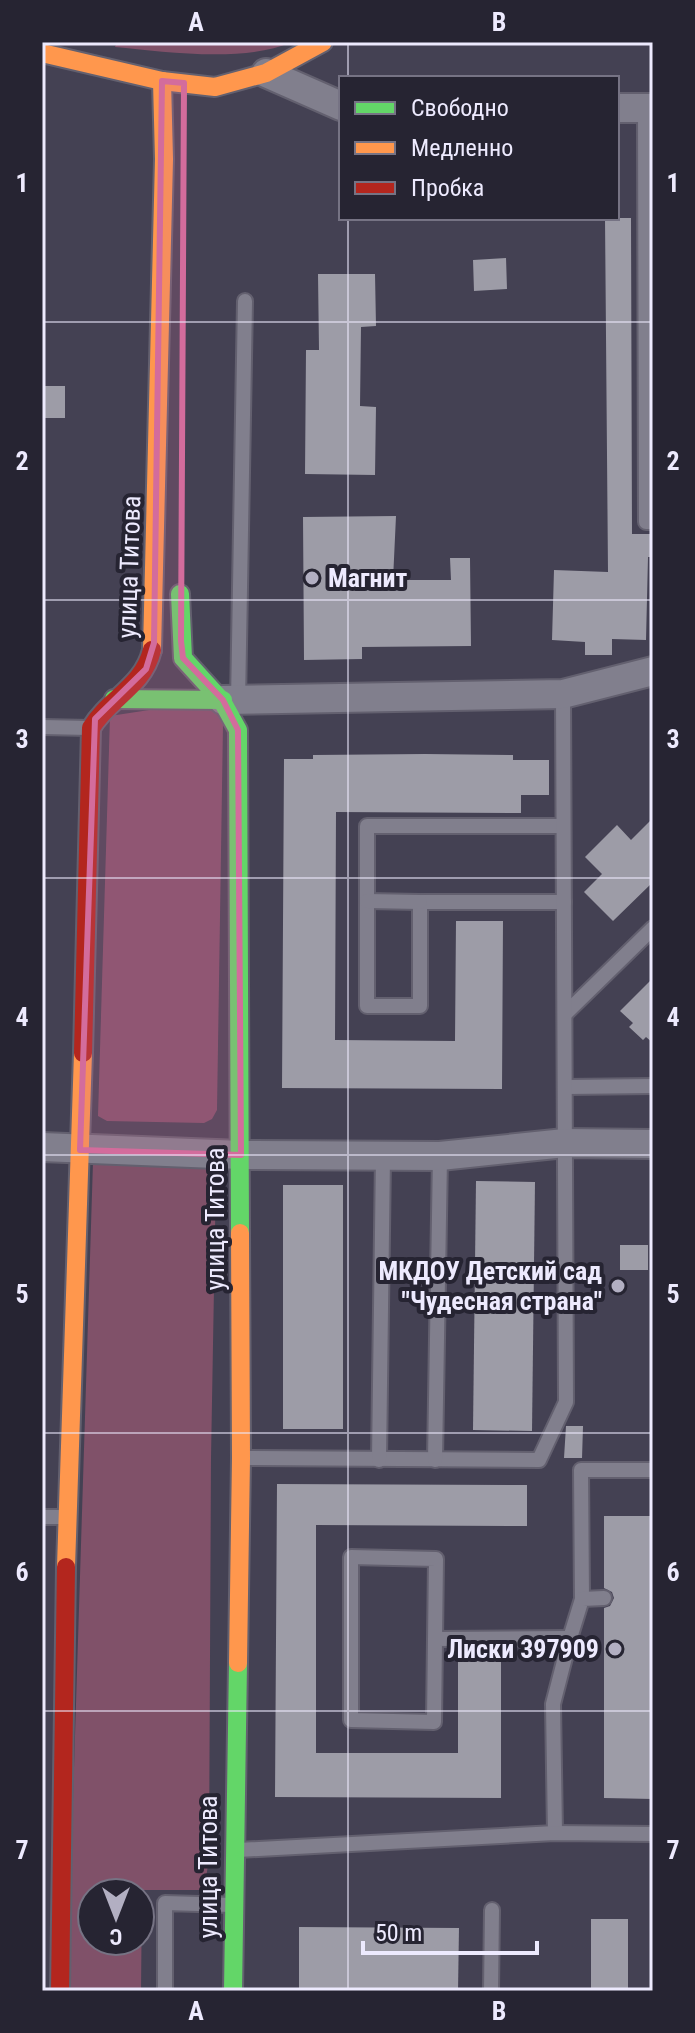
<svg xmlns="http://www.w3.org/2000/svg" width="695" height="2033" font-family="'Roboto Condensed',sans-serif">
  <rect width="100%" height="100%" fill="#444153"/>
  <!-- green -->
  <g fill="#805169" fill-rule="evenodd">
    <path d="M117,42H291C246,63 165,52 115,47Z"/>
    <path d="M208,701L223,723L217,1110L212,1119L204,1123L107,1121L98,1116L110,716Z"/>
    <path d="M93,1162L211,1165L216,1174L211,1458L209,1859L204,1890H142L141,1991H67ZM92,1893H140V1941H92Z"/>
  </g>
  <!-- building -->
  <g fill="#9d9ca7">
    <path d="M605,218H631L632,534H653V557H648L646,640L612,639V655H585V642L552,640L554,570L608,572Z"/>
    <path d="M506,258L507,289L474,291L473,260Z"/>
    <path d="M318,274H375L376,326L361,327L360,406L376,407L375,475L305,474L306,350H319Z"/>
    <rect x="42" y="386" width="23" height="32"/>
    <path d="M396,516L393,580H451L450,558H470L471,646L362,647V659L304,660L303,517Z"/>
    <path d="M425,754L513,755V760H549V795H521V813L336,812L335,1040L455,1041L456,921H503L502,1089L282,1088L284,759H313V755Z"/>
    <path d="M653,818V882L613,921L584,892L602,874L585,857L617,825L631,840Z"/>
    <path d="M653,978V1043L646,1037L643,1040L629,1027L633,1023L620,1011Z"/>
    <path d="M476,1181L535,1182L532,1431L473,1430Z"/>
    <rect x="283" y="1185" width="60" height="244"/>
    <rect x="620" y="1245" width="28" height="25"/>
    <path d="M566,1426H583L582,1458H564Z"/>
    <path d="M277,1484L527,1485V1526L316,1525V1753H458V1649H501V1798L275,1797Z"/>
    <path d="M604,1516H653V1799L604,1798V1608L610,1606L614,1598L612,1592L604,1588Z"/>
    <rect x="591" y="1919" width="37" height="72"/>
    <path d="M299,1927L459,1928L458,1991H299Z"/>
  </g>
  <g fill="none" stroke-linecap="round" stroke-linejoin="round">
    <defs>
      <g id="lane">
        <path d="M645,108L646,522H653"/>
        <path d="M238,702L245,301"/>
        <path d="M42,727L90,728"/>
        <path d="M563,826H367V1006H420V902H564"/>
        <path d="M367,901L420,902"/>
        <path d="M565,1014L653,928"/>
        <path d="M566,1087L653,1086"/>
        <path d="M241,1458L539,1460L566,1402L563,694"/>
        <path d="M379,1460L383,1156"/>
        <path d="M435,1460L440,1156"/>
        <path d="M42,1517H67"/>
        <path d="M582,1599L581,1470H653"/>
        <path d="M570,1638L582,1599L604,1598"/>
        <path d="M435,1639L436,1559L351,1557V1720L434,1722L435,1639L570,1638L553,1704L555,1833"/>
        <path d="M238,1850L555,1833L653,1834"/>
        <path d="M165,1991V1903L232,1905"/>
        <path d="M491,1991L492,1910"/>
      </g>
      <g id="street">
        <path d="M266,73L341,106"/>
        <path d="M617,108H653"/>
        <path d="M223,700L563,694L653,671"/>
        <path d="M42,1147L241,1155L440,1156L565,1143L653,1144"/>
      </g>
      <g id="fast">
        <path d="M180,594L183,658L222,701L238,730L240,1233"/>
        <path d="M114,699L223,700"/>
        <path d="M233,1991L238,1663"/>
      </g>
      <g id="slow">
        <path d="M42,53L162,81L215,87L266,73L323,42"/>
        <path d="M152,650L164,159L162,81"/>
        <path d="M66,1567L83,1053"/>
        <path d="M238,1663L241,1458L240,1233"/>
      </g>
      <g id="jam">
        <path d="M83,1053L91,728C109,698 143,687 152,650"/>
        <path d="M60,1991L66,1567"/>
      </g>
    </defs>
    <!-- lane casing -->
    <use href="#lane" stroke="#63606f" stroke-width="18"/>
    <!-- street casing -->
    <use href="#street" stroke="#63606f" stroke-width="32"/>
    <!-- fast casing -->
    <use href="#fast" stroke="#63606f" stroke-width="22"/>
    <!-- slow casing -->
    <use href="#slow" stroke="#63606f" stroke-width="22"/>
    <!-- jam casing -->
    <use href="#jam" stroke="#63606f" stroke-width="22"/>
    <!-- lane -->
    <use href="#lane" stroke="#817f8d" stroke-width="14"/>
    <!-- street -->
    <use href="#street" stroke="#817f8d" stroke-width="28"/>
    <!-- fast -->
    <use href="#fast" stroke="#63d668" stroke-width="18"/>
    <!-- slow -->
    <use href="#slow" stroke="#ff974d" stroke-width="18"/>
    <!-- jam -->
    <use href="#jam" stroke="#b3261e" stroke-width="18"/>
  </g>
  <!-- marked area -->
  <path fill="#d36c9c" fill-opacity="0.2" stroke="#d36c9c" stroke-width="6" stroke-linejoin="round" d="M162,81L184,83L181,641L183,658L223,700L238,730L241,1155L80,1150L95,719L146,669L154,643Z"/>
  <!-- grid -->
  <path fill="none" stroke="#edeafe" stroke-width="2" stroke-opacity="0.55" d="M348,42V78M348,218V1991M42,322H653M42,600H653M42,878H653M42,1155H653M42,1433H653M42,1711H653"/>
  <!-- markers -->
  <g fill="#b2afc2" stroke="#262432" stroke-width="3">
    <circle cx="312" cy="578" r="8"/>
    <circle cx="618" cy="1286" r="8"/>
    <circle cx="615" cy="1649" r="8"/>
  </g>
  <g text-anchor="middle" dominant-baseline="central" stroke-width="8" stroke-linejoin="round" paint-order="stroke">
    <!-- street labels -->
    <g font-size="26" fill="#edeafe" stroke="#262432">
      <text transform="translate(129 567) rotate(-88)">улица Титова</text>
      <text transform="translate(215 1219) rotate(-90)">улица Титова</text>
      <text transform="translate(208 1867) rotate(-90)">улица Титова</text>
    </g>
    <!-- poi labels -->
    <g font-size="26" font-weight="bold" fill="#edeafe" stroke="#262432" text-anchor="end">
      <text x="328" y="578" text-anchor="start">Магнит</text>
      <text x="602" y="1271">МКДОУ Детский сад<tspan x="602" dy="30">"Чудесная страна"</tspan></text>
      <text x="599" y="1649">Лиски 397909</text>
    </g>
  </g>
  <!-- border -->
  <rect width="695" height="2033" fill="none" stroke="#262432" stroke-width="88"/>
  <!-- legend -->
  <rect x="339" y="76" width="280" height="144" fill="#262432" stroke="#767384" stroke-width="2"/>
  <rect x="355" y="102" width="40" height="12" fill="#63d668" stroke="#767384" stroke-width="2"/>
  <text x="411" y="116" font-size="24" fill="#edeafe">Свободно</text>
  <rect x="355" y="142" width="40" height="12" fill="#ff974d" stroke="#767384" stroke-width="2"/>
  <text x="411" y="156" font-size="24" fill="#edeafe">Медленно</text>
  <rect x="355" y="182" width="40" height="12" fill="#b3261e" stroke="#767384" stroke-width="2"/>
  <text x="411" y="196" font-size="24" fill="#edeafe">Пробка</text>
  <!-- north arrow -->
  <g transform="translate(116 1917) rotate(180)"><circle r="38" fill="#262432" stroke="#767384" stroke-width="2"/>
  <path d="M0-6L14 30L0 20L-14 30Z" fill="#b2afc2"/>
  <text y="-12" font-size="22" font-weight="bold" text-anchor="middle" fill="#edeafe">С</text>
  </g>
  <!-- scale -->
  <path d="M363 1941v12h174v-12" fill="none" stroke="#edeafe" stroke-width="4"/>
  <text x="375" y="1941" font-size="24" fill="#edeafe" stroke="#262432" stroke-width="6" paint-order="stroke">50 m</text>
  <rect x="44" y="44" width="607" height="1945" fill="none" stroke="#edeafe" stroke-width="3"/>
  <g font-size="26" text-anchor="middle" font-weight="bold" fill="#edeafe">
    <text x="196" y="31">A</text>
    <text x="499" y="31">B</text>
    <text x="22" y="192">1</text>
    <text x="673" y="192">1</text>
    <text x="22" y="470">2</text>
    <text x="673" y="470">2</text>
    <text x="22" y="748">3</text>
    <text x="673" y="748">3</text>
    <text x="22" y="1026">4</text>
    <text x="673" y="1026">4</text>
    <text x="22" y="1303">5</text>
    <text x="673" y="1303">5</text>
    <text x="22" y="1581">6</text>
    <text x="673" y="1581">6</text>
    <text x="22" y="1859">7</text>
    <text x="673" y="1859">7</text>
    <text x="196" y="2020">A</text>
    <text x="499" y="2020">B</text>
  </g>
</svg>
